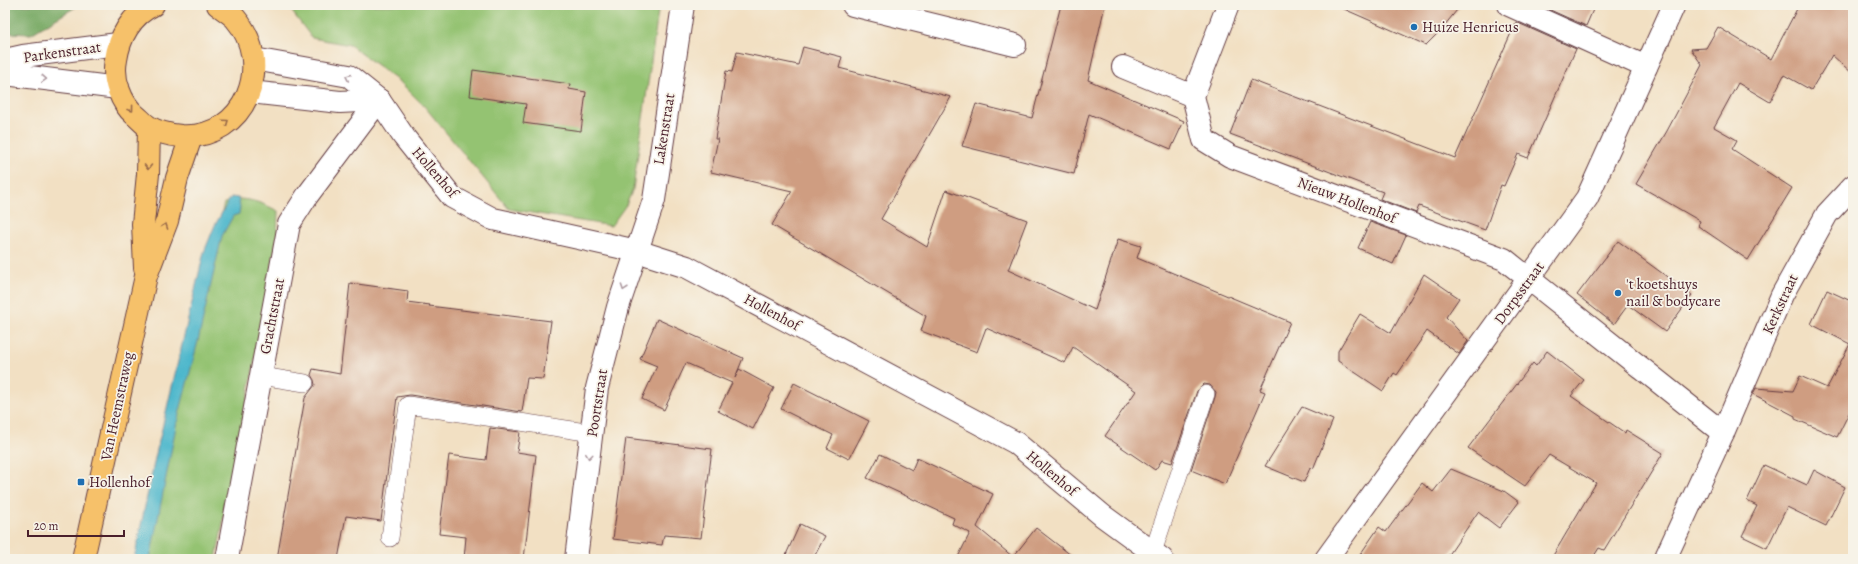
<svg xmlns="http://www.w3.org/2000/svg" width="1858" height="564" font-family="Alegreya,serif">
  <rect width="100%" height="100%" fill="#f7f3e8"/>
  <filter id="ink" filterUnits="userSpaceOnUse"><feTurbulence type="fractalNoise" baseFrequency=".025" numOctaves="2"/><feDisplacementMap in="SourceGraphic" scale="8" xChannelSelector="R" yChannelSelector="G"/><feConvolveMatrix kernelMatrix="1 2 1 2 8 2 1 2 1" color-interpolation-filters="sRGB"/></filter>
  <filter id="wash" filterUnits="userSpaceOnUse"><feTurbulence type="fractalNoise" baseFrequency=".012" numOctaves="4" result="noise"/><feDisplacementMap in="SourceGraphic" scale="16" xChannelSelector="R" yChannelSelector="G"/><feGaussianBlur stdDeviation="0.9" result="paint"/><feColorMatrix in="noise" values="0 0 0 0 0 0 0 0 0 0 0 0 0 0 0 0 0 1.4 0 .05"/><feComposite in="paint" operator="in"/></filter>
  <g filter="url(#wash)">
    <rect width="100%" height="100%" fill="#f2e0c3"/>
    <!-- green -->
    <g fill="#94c372" stroke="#6f714e">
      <path d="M287,5H659L633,189L626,205L611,226L509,209L425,107L401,83L350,45L312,38Z"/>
      <path d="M237,199C253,199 264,204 278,211L277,238L252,375L216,559H141L165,450L224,203Z"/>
    </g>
    <!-- forest -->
    <path fill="#77a964" stroke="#606448" d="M5,5H79L31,34L5,33Z"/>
    <!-- water -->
    <path fill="#4eb7cc" stroke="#4c6b7c" d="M231,197L238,198L240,207L239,214L233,216L222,236L198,341L176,426L150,559H134L155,458L204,252L215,225Z"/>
    <g id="blocks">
      <!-- building -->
      <g fill="#cf9d81">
        <path d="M1061,5H1105L1088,80L1184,121L1171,149L1089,114L1074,174L962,146L976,104L1032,118Z"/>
        <path d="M1335,5H1461L1440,31L1426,45Z"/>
        <path d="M1539,5H1595L1586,26Z"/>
        <path d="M1799,5H1853V74L1832,55L1811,90L1784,75L1770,102L1738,83L1714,127L1737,140L1732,149L1792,188L1748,260L1698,226L1700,221L1636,184L1667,131L1702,65L1691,49L1706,48L1718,27L1771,59Z"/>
        <path d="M1516,22L1576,49L1528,158L1518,154L1504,186L1501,185L1485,230L1419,206L1416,213L1380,199L1383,192L1230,134L1251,80L1455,158Z"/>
        <path d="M803,47L842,57L839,68L951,97L881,219L927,247L946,190L1027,220L1008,270L1095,310L1118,239L1141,246L1137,258L1290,322L1260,390L1265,392L1225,484L1191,470L1215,397L1216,392L1210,385L1204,384L1197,391L1172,463L1162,460L1155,470L1105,436L1136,391L1073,347L1065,363L986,328L977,352L921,331L926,316L772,225L792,191L711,172L718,139H715L726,71L732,72L737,52L798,65Z"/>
        <path d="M473,70L570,84L569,89L586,92L581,131L523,123L526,104L470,96Z"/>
        <path d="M1370,222L1406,235L1393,264L1358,248Z"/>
        <path d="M1618,241L1692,295L1665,332L1628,305L1614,324L1577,295Z"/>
        <path d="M1424,274L1459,298L1446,317L1468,341L1459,354L1427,331L1397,375L1394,373L1383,391L1338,361V351L1360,314L1391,333Z"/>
        <path d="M350,283L408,291L407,302L430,305L429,306L551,321L543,379L527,378L522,412L410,395L397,397L381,521L346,516L338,559H277L305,398L315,385L314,380L311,375L313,369L340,374Z"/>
        <path d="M1827,290L1853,302V405L1837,437L1795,419V416L1753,394L1756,388L1793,391L1800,376L1827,388L1850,344L1811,324Z"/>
        <path d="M657,319L743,358L735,378L739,369L774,388L753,429L718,411L732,383L686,363L664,410L642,399L657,366L640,359Z"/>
        <path d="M1547,351L1584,380L1571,396L1625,433L1626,430L1663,453L1604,550L1599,548L1592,559H1551L1596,483L1549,455L1525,486L1468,448L1533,363L1536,366Z"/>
        <path d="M794,383L869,421L849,459L827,448L833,435L781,409Z"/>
        <path d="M1302,407L1333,420L1313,469L1310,468L1304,482L1265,466Z"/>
        <path d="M490,428L520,432L517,452L536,455L524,559H464L466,537L439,534L449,455L486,460Z"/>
        <path d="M626,438L712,449L701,538L664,535L662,545L613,539Z"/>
        <path d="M880,454L912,470L917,458L993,494L977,527L1013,557L1036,528L1076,559H957L970,533L952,524L954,518L867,478Z"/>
        <path d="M1764,465L1807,485L1814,470L1845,487L1826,526L1787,507L1767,548L1742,536L1757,506L1747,501Z"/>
        <path d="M1451,469L1504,491L1519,502L1499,528L1478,512L1446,559H1357L1379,527L1386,532L1422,483L1433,492Z"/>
        <path d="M800,524L825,536L813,559H784Z"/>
      </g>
    </g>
  </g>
  <g filter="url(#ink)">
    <use href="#blocks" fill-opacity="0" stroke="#633c42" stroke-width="1"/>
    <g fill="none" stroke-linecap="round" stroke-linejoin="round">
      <defs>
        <g id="service">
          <path d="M261,376L305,383"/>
          <path d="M390,538L408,405L592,433"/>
          <path d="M1153,552L1206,394"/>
        </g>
        <path id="pedestrian" d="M1509,5L1646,67"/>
        <g id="minor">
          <path d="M853,5L1015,45"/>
          <path d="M1228,5L1193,96L1204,140L1230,156L1504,259L1723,433"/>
          <path d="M5,60L23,56L118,44"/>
          <path d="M1123,67L1193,96"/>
          <path d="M5,74L118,88"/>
          <path d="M227,559L289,224L307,196L379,100"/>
          <path d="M576,559L597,388L618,307L654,200L683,5"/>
          <path d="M1665,559L1723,433L1782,295L1827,214L1853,186"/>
        </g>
        <g id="tertiary">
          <path d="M254,59L349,76L379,100L404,137L452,197L493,219L637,251L687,267L1016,443L1103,516L1162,559"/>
          <path d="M250,92L340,102L379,100"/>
          <path d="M1326,559L1587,198L1674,5"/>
        </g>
        <g id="primary">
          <path d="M153,5C131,15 119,38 116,60C112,79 121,103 135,115C140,119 144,124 149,127C159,133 170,135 181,136C246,140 275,64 235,18C230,13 223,9 218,5"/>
          <path d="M145,268L143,224L148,174L149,128"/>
          <path d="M83,559L146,276L167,221L177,178L191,137"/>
        </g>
      </defs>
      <!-- service casing -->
      <use href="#service" stroke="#633c42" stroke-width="18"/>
      <!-- pedestrian casing -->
      <use href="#pedestrian" stroke="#633c42" stroke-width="24"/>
      <!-- minor casing -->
      <use href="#minor" stroke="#633c42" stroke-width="24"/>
      <!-- tertiary casing -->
      <use href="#tertiary" stroke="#633c42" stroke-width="24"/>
      <!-- primary casing -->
      <use href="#primary" stroke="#633c42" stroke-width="24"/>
      <!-- service -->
      <use href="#service" stroke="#fff" stroke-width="17"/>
      <!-- pedestrian -->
      <use href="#pedestrian" stroke="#fff" stroke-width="22"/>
      <!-- minor -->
      <use href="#minor" stroke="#fff" stroke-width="22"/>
      <!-- tertiary -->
      <use href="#tertiary" stroke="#fff" stroke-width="22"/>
      <!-- primary -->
      <use href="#primary" stroke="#f6c16b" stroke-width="22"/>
    </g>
    <!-- one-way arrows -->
    <defs><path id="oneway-chevron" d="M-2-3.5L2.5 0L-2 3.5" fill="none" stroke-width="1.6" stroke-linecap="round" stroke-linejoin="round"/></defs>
    <g stroke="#ae9aa0">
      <use href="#oneway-chevron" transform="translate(348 77) rotate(-156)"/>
      <use href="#oneway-chevron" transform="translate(44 79) rotate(4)"/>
      <use href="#oneway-chevron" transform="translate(624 288) rotate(109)"/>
      <use href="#oneway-chevron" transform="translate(589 456) rotate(97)"/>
    </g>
    <g stroke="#976848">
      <use href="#oneway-chevron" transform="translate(131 109) rotate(53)"/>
      <use href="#oneway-chevron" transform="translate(226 122) rotate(-35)"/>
      <use href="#oneway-chevron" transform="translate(148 167) rotate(91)"/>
      <use href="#oneway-chevron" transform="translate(165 226) rotate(-70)"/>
    </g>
  </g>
  <!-- markers -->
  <g fill="#1f6fb2" stroke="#f7f3e8" stroke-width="1.5">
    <circle cx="1414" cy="27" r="4"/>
    <circle cx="1618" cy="293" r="4"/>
    <rect x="77" y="478" width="8" height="8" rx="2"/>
  </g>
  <g text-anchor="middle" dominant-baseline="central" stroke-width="3.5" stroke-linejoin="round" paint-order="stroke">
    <!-- poi labels -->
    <g font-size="15" fill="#4a1f2b" stroke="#f7f3e8" text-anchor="start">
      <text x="1422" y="27">Huize Henricus</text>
      <text x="1626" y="284">'t koetshuys<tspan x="1626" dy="17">nail &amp; bodycare</tspan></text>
      <text x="89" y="482">Hollenhof</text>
    </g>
    <!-- street labels -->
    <g font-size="15" fill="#4a1f2b" stroke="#f7f3e8">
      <text transform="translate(62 52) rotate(-8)">Parkenstraat</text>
      <text transform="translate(664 129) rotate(-81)">Lakenstraat</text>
      <text transform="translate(435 172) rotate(49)">Hollenhof</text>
      <text transform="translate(1347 200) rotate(21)">Nieuw Hollenhof</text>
      <text transform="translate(1519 293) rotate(-54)">Dorpsstraat</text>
      <text transform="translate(1780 304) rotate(-65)">Kerkstraat</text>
      <text transform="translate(772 312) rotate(28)">Hollenhof</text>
      <text transform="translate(272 316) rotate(-79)">Grachtstraat</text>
      <text transform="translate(597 403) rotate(-81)">Poortstraat</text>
      <text transform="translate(117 406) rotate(-78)">Van Heemstraweg</text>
      <text transform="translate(1052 473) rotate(40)">Hollenhof</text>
    </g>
  </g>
  <!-- margin -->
  <rect width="1858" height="564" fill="none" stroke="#f7f3e8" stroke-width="20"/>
  <!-- scale -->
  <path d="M28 530v6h96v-6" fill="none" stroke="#4a1f2b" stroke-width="2"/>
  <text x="34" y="530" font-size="12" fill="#4a1f2b" stroke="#f7f3e8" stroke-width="3" paint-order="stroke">20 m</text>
</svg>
